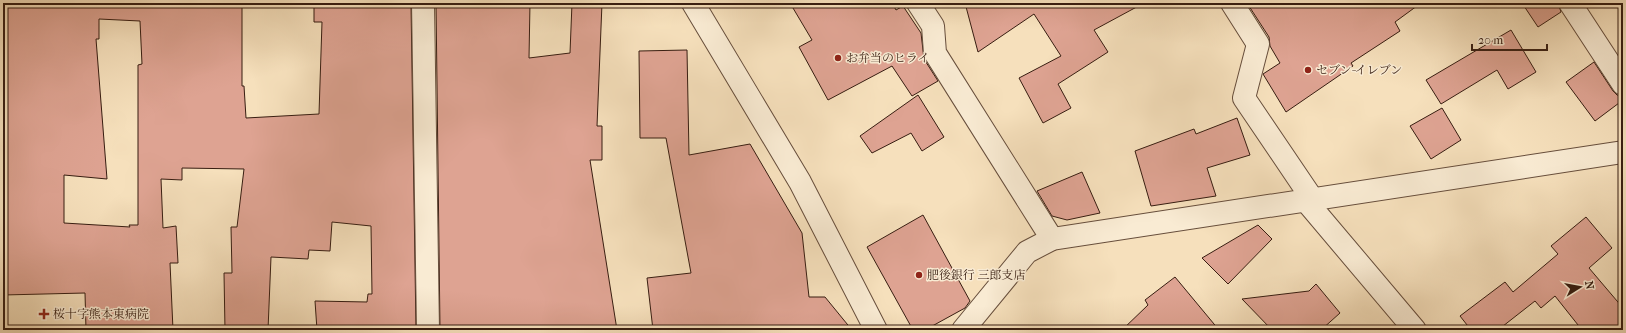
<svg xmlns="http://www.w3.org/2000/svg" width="1626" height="333" font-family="'IM FELL French Canon','Noto Serif JP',serif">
  <rect width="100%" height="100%" fill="#f6e0bc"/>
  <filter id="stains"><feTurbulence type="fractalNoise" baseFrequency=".005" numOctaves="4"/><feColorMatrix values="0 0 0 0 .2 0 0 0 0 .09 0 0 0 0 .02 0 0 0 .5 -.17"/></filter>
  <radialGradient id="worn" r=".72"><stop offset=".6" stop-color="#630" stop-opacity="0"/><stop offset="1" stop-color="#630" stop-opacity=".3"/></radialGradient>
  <!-- building -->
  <g fill="#dea392" stroke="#371d11" fill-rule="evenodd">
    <path d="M3,3H242V86H244L246,118L319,114L322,22H314V3H411L416,330H317L315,301L367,302L368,294H372L371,226L332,222L330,251L309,250L308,259L271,257L268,330H225L224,273H232L231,227H237L244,169L182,168V180L161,179L163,228L176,226L178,263H170L173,330H86L85,293L3,295ZM99,19L140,21L142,64L138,65V225H129L130,227L64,223V175L107,179L96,39H99Z"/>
    <path d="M436,3H530L529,58L570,53L572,3H602L597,126H602V160H590L617,330H440Z"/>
    <path d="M790,3H892L896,10L903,6L921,33L924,59L938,81L912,96L892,66L828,100L799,47L812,40Z"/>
    <path d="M965,3H1144L1094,30L1108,52L1058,84L1071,108L1043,123L1019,78L1061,56L1034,14L978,52Z"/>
    <path d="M1247,3H1421L1395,22L1400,31L1351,63L1353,66L1286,112L1263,74L1280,63L1270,46L1269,37Z"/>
    <path d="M1522,3H1558L1561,12L1538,27Z"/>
    <path d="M1511,30L1536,72L1508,89L1497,70L1441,104L1426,80Z"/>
    <path d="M687,50L689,155L750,144L802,233L809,297H825L852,330H653L647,278L691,273L666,138H640L639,51Z"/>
    <path d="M1594,62L1613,91L1617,95L1623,97V100L1595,121L1566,82Z"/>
    <path d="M918,95L944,137L922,151L911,133L872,153L860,136Z"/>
    <path d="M1442,108L1461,140L1431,159L1410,126Z"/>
    <path d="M1237,118L1250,155L1207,168L1216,196L1151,206L1135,151L1194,129L1196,134Z"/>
    <path d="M1082,172L1100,213L1067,220L1052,216L1037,191Z"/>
    <path d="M923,215L970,301L965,308L925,330H913L867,247Z"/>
    <path d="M1586,217L1612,248L1589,268L1623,308V330H1582L1555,296L1541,308L1535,301L1498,330H1471L1460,316L1505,282L1513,292L1558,254L1551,246Z"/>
    <path d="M1258,225L1272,239L1228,284L1202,258Z"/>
    <path d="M1175,277L1219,330H1122L1148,305L1145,300Z"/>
    <path d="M1316,284L1340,313L1321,330H1272L1242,299L1309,291Z"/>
  </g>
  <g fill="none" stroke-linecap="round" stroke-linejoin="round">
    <defs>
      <g id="minor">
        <path d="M423,3L428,330"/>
        <path d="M918,3L933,26L935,53L1052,239"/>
        <path d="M1232,3L1258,44L1244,98L1313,200"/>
        <path d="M1570,3L1623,84"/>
        <path d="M1306,201L1415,330"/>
      </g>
      <g id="tertiary">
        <path d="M693,3L800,182L876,330"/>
        <path d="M963,330L1027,252L1052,239L1623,152"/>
      </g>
    </defs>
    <!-- minor casing -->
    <use href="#minor" stroke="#674e3c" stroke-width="24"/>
    <!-- tertiary casing -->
    <use href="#tertiary" stroke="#674e3c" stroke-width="24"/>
    <!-- minor -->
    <use href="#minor" stroke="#f9ebd3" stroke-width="22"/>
    <!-- tertiary -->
    <use href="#tertiary" stroke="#f9ebd3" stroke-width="22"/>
  </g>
  <!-- markers -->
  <g fill="#8f2418" stroke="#f9ebd3" stroke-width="1.5">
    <circle cx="838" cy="58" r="4"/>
    <circle cx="1308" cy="70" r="4"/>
    <circle cx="919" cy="275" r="4"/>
    <path d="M42 308h4v4h4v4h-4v4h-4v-4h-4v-4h4z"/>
  </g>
  <g text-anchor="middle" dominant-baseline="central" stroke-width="3" stroke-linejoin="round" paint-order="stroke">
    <!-- poi labels -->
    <g font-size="12" fill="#371d11" stroke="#f9ebd3" text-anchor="start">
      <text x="846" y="58">お弁当のヒライ</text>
      <text x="1316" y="70">セブン-イレブン</text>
      <text x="927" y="275">肥後銀行 三郎支店</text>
      <text x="53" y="314">桜十字熊本東病院</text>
    </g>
  </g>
  <!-- margin -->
  <rect width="1626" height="333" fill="none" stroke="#f6e0bc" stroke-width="16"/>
  <rect x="4" y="4" width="1618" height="325" fill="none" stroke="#371d11" stroke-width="2"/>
  <rect x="8" y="8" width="1610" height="317" fill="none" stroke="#371d11"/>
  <!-- north arrow -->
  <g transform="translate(1580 287) rotate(79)" stroke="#f9ebd3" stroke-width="3" paint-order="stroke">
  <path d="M0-3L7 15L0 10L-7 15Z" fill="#371d11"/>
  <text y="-6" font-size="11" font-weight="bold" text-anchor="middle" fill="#371d11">N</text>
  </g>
  <!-- scale -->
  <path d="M1472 44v6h75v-6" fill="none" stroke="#371d11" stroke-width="2"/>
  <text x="1478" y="44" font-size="12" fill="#371d11" stroke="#f9ebd3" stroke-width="3" paint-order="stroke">20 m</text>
  <rect width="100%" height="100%" filter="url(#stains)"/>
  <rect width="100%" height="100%" fill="url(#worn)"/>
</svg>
